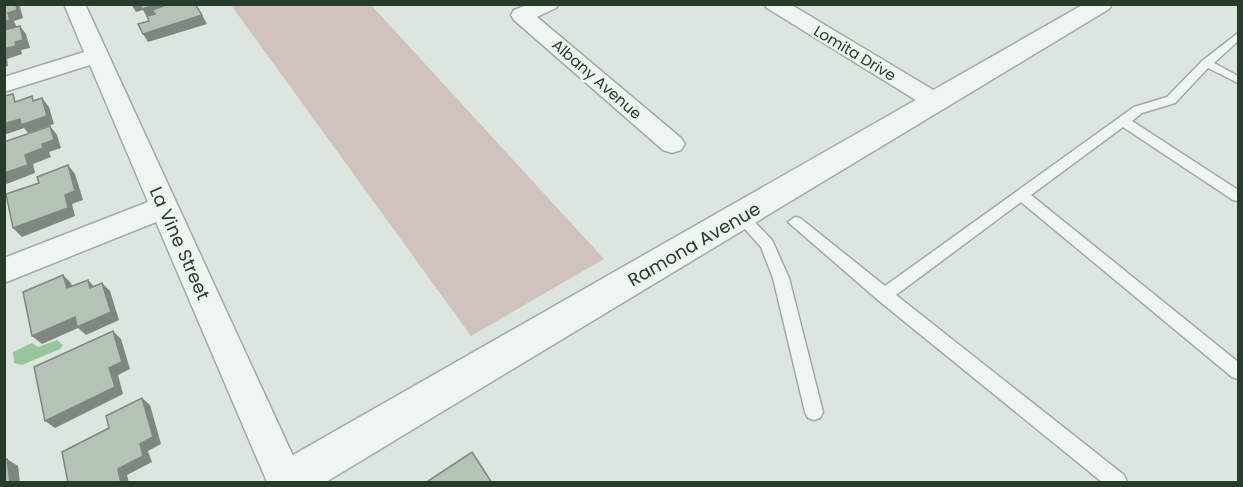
<svg xmlns="http://www.w3.org/2000/svg" width="1243" height="487" font-family="Poppins,sans-serif">
  <rect width="100%" height="100%" fill="#dde6de"/>
  <!-- green -->
  <path fill="#d0c3be" d="M231,5H376L372,6L604,259L471,336Z"/>
  <!-- water -->
  <path fill="#98c59a" d="M57,340L63,345L60,349L22,365L14,363L13,352L32,343L38,347Z"/>
  <g fill="none" stroke-linecap="round" stroke-linejoin="round">
    <defs>
      <g id="service">
        <path d="M1238,33V41L1214,63L1238,76V83L1208,68L1175,103L1142,113L1132,121L1238,190V201L1233,200L1123,127L1031,195L1238,362V379L1232,377L1021,202L896,295L1124,475L1127,482H1102L878,300L788,222L795,217L800,218L885,286L1134,107L1167,97L1202,61Z"/>
        <path d="M741,212L746,213L772,240L789,278L823,412L820,418L814,420L808,418L805,412L773,278L761,247L734,217Z"/>
      </g>
      <g id="minor">
        <path d="M64,4H85L305,482H267L156,222L4,283V258L148,202L90,65L4,92V77L84,52Z"/>
        <path d="M529,4H559L556,8L537,17L681,138L685,144L681,150L672,153L663,150L514,20L511,15L514,10Z"/>
        <path d="M764,4H790L945,97L948,102L945,107L936,110L927,107L767,8Z"/>
      </g>
      <path id="tertiary" d="M1084,4H1112L1109,9L326,482H266L272,467Z"/>
    </defs>
    <!-- service casing -->
    <use href="#service" stroke="#9faca1" stroke-width="3"/>
    <!-- minor casing -->
    <use href="#minor" stroke="#9faca1" stroke-width="3"/>
    <!-- tertiary casing -->
    <use href="#tertiary" stroke="#9faca1" stroke-width="3"/>
    <!-- service -->
    <use href="#service" fill="#eff5f0" fill-rule="evenodd"/>
    <!-- minor -->
    <use href="#minor" fill="#eff5f0" fill-rule="evenodd"/>
    <!-- tertiary -->
    <use href="#tertiary" fill="#eff5f0" fill-rule="evenodd"/>
  </g>
  <!-- shaded-wall -->
  <g fill="#7e887f">
    <path d="M16,4H18L20,7L23,18L14,21L17,28L4,32V22L8,13Z"/>
    <path d="M131,4H184L147,17L143,10L136,12Z"/>
    <path d="M202,15L207,24L148,42L143,34Z"/>
    <path d="M20,26L26,34L30,48L21,50L22,54L7,59L8,66L4,67V49L15,42Z"/>
    <path d="M42,98L49,107L54,124L28,133L24,128L4,135V124Z"/>
    <path d="M50,126L57,135L61,148L49,152L51,157L33,164L35,173L4,185V173L25,155L42,144Z"/>
    <path d="M68,165L75,174L83,200L72,204L75,216L22,237L13,228L65,195Z"/>
    <path d="M63,275L71,283L75,297L67,288Z"/>
    <path d="M88,280L95,288H90Z"/>
    <path d="M102,283L110,291L119,320L86,335L78,328L42,344L32,336Z"/>
    <path d="M113,331L121,339L130,369L118,375L123,394L55,428L45,421L109,368Z"/>
    <path d="M142,398L150,405L161,444L148,451L152,462L127,475L129,483H121L118,469L140,444Z"/>
    <path d="M7,459L18,466L20,483H10Z"/>
  </g>
  <!-- building -->
  <g fill="#b4c3b6" stroke="#7e887f" stroke-width="1.5">
    <path d="M4,4H16L17,10L8,13L10,20L4,22Z"/>
    <path d="M140,4H157L142,9Z"/>
    <path d="M169,4H195L202,15L143,34L138,24L149,21L147,16L155,14L152,10Z"/>
    <path d="M20,26L23,40L15,42L16,46L4,49V30Z"/>
    <path d="M13,94L15,102L32,96L33,101L42,98L47,116L21,125L20,119L4,124V96Z"/>
    <path d="M50,126L54,140L42,144L43,148L25,155L28,165L4,173V142Z"/>
    <path d="M68,165L75,191L65,195L68,208L13,228L6,194L39,183L37,177Z"/>
    <path d="M63,275L67,288L88,280L90,288L102,283L111,312L77,327L75,317L32,336L23,292Z"/>
    <path d="M113,331L122,362L109,368L115,387L45,421L34,367Z"/>
    <path d="M142,398L153,437L140,444L143,456L118,469L121,483H68L62,452L109,428L106,416Z"/>
    <path d="M472,452L492,483H425Z"/>
    <path d="M7,459L10,483H4V460Z"/>
  </g>
  <g text-anchor="middle" dominant-baseline="central" stroke-width="5" stroke-linejoin="round" paint-order="stroke">
    <!-- far-street labels -->
    <g font-size="15" fill="#273c2a" stroke="#ecf4ed">
      <text transform="translate(855 53) rotate(31)">Lomita Drive</text>
      <text transform="translate(597 79) rotate(41)">Albany Avenue</text>
    </g>
    <!-- street labels -->
    <g font-size="18" fill="#273c2a" stroke="#ecf4ed">
      <text transform="translate(180 243) rotate(66)">La Vine Street</text>
      <text transform="translate(694 244) rotate(-30)">Ramona Avenue</text>
    </g>
  </g>
  <!-- border -->
  <rect width="1243" height="487" fill="none" stroke="#273c2a" stroke-width="12"/>
</svg>
